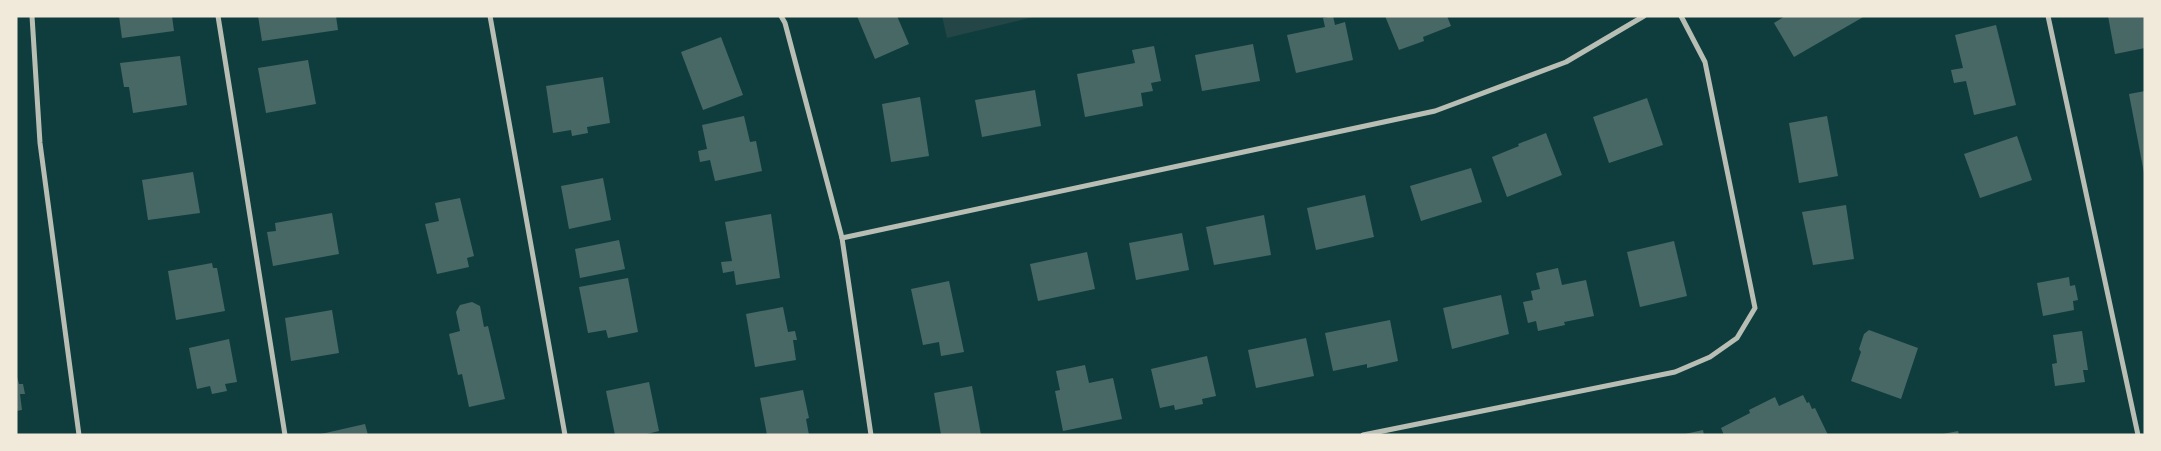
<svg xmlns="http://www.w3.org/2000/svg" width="2161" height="451" font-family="Raleway,sans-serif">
  <rect width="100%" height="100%" fill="#0f3d3e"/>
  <!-- green -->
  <path fill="#244646" d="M942,16H1037L947,38Z"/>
  <!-- building -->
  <g fill="#486865">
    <path d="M119,16H172L174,31L122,38Z"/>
    <path d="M258,16H336L338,30L262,41Z"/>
    <path d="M857,16H897L909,44L875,59Z"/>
    <path d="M1333,16L1335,25L1345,22L1353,60L1296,73L1287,35L1325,27L1323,18Z"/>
    <path d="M1385,16H1447L1451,26L1423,37L1424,41L1399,50Z"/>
    <path d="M1785,16H1865L1794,57L1774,23Z"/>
    <path d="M2108,16H2145V48L2115,54Z"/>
    <path d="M1996,25L2016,105L1974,115L1966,81L1954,83L1951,70L1963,68L1955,35Z"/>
    <path d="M721,37L743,95L703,110L681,52Z"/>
    <path d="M1253,44L1260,81L1202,91L1195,55Z"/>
    <path d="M1154,46L1161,81L1151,83L1153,91L1141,93L1143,106L1085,117L1077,74L1135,63L1132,50Z"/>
    <path d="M180,56L187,105L133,113L129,87H124L120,63Z"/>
    <path d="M308,60L316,104L266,113L258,68Z"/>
    <path d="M603,77L610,123L587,127L588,133L572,136L571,130L553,133L546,86Z"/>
    <path d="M1035,90L1041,126L982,137L975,100Z"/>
    <path d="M2145,91V173H2144L2129,94Z"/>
    <path d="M920,97L929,156L891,162L882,104Z"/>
    <path d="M1647,98L1663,145L1609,163L1593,117Z"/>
    <path d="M744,116L750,142L756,141L762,171L715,181L710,160L700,162L698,151L707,149L702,125Z"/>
    <path d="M1827,116L1838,176L1799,183L1789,123Z"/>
    <path d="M1546,133L1562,175L1507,197L1492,157L1519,146L1518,144Z"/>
    <path d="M2017,136L2032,180L1980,198L1964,154Z"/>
    <path d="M1471,168L1482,202L1421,221L1410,186Z"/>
    <path d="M193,172L200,213L148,220L142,180Z"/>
    <path d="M603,178L611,220L569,229L561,186Z"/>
    <path d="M1365,195L1374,237L1316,250L1307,208Z"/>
    <path d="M460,198L474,256L467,258L469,267L437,274L425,224L439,221L435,203Z"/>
    <path d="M1846,205L1854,259L1813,265L1802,212Z"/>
    <path d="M332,213L339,254L273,266L267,232L276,231L275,223Z"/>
    <path d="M771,214L780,278L736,285L734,271L723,273L721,262L732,261L725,222Z"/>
    <path d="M1264,215L1271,255L1214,265L1206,227Z"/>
    <path d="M1182,233L1189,270L1136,280L1129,243Z"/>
    <path d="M619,240L625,269L580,278L575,249Z"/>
    <path d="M1674,241L1687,296L1640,307L1627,252Z"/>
    <path d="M1087,252L1095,289L1038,301L1030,264Z"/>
    <path d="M212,263L213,268H217L225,311L176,320L168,271Z"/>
    <path d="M1558,268L1562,285L1586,280L1594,316L1564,322L1565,325L1538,331L1536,321L1528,323L1523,302L1533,300L1531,291L1540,289L1536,273Z"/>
    <path d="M2069,277L2070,286L2075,285L2078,300L2073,301L2074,310L2043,316L2037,283Z"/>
    <path d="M628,278L638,332L608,338L606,330L588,333L579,287Z"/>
    <path d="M949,281L964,352L941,356L939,342L923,345L911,289Z"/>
    <path d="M1501,295L1509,334L1452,349L1443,308Z"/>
    <path d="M472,302L480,306L484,327L488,326L505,399L469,407L462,374L458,375L449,334L460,331L456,312L460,305Z"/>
    <path d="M783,307L788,332L795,331L797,340H793L796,360L755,367L746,314Z"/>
    <path d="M332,310L339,353L291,361L285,318Z"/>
    <path d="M1390,320L1398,361L1367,368V364L1333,371L1325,333Z"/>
    <path d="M1869,330L1918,348L1901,399L1851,381L1861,352L1859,349L1864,334Z"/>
    <path d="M2082,331L2088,370H2083L2085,382L2055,386L2052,364L2057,363L2053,335Z"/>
    <path d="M1306,338L1314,376L1256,388L1248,350Z"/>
    <path d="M229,339L237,382L225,384L227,391L212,394L210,386L197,389L189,348Z"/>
    <path d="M1207,356L1216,396L1202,399L1203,404L1175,410L1174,405L1160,408L1151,369Z"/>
    <path d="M1085,365L1089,383L1113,378L1122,419L1063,431L1055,391L1060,390L1056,371Z"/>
    <path d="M16,373L19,384H23L25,394H20L22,410L16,411Z"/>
    <path d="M649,382L659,431L643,435H615L606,391Z"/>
    <path d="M972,386L981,435H941L934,393Z"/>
    <path d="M803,390L809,418L806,419L809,435H767L760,398Z"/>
    <path d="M1803,395L1807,403L1809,402L1812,409L1815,408L1828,435H1724L1721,428L1750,413L1749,410L1775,397L1779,406Z"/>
    <path d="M365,424L368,435H321V434Z"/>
    <path d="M1703,430L1704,435H1685V434Z"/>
    <path d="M1958,431L1959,435H1943V434Z"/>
  </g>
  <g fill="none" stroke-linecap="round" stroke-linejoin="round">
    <!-- minor -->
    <g stroke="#b8beb3" stroke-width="5">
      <path d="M32,16L40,143L79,435"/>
      <path d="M218,16L285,435"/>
      <path d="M490,16L565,435"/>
      <path d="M781,16L785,23L842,238L871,435"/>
      <path d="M2048,16L2138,435"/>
      <path d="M842,238L1435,111L1566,62L1644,16"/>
      <path d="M1363,435L1675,372L1710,357L1737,338L1755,308L1705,62L1681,16"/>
    </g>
  </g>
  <!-- border -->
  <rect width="2161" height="451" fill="none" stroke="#f1e9da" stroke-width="35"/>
</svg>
